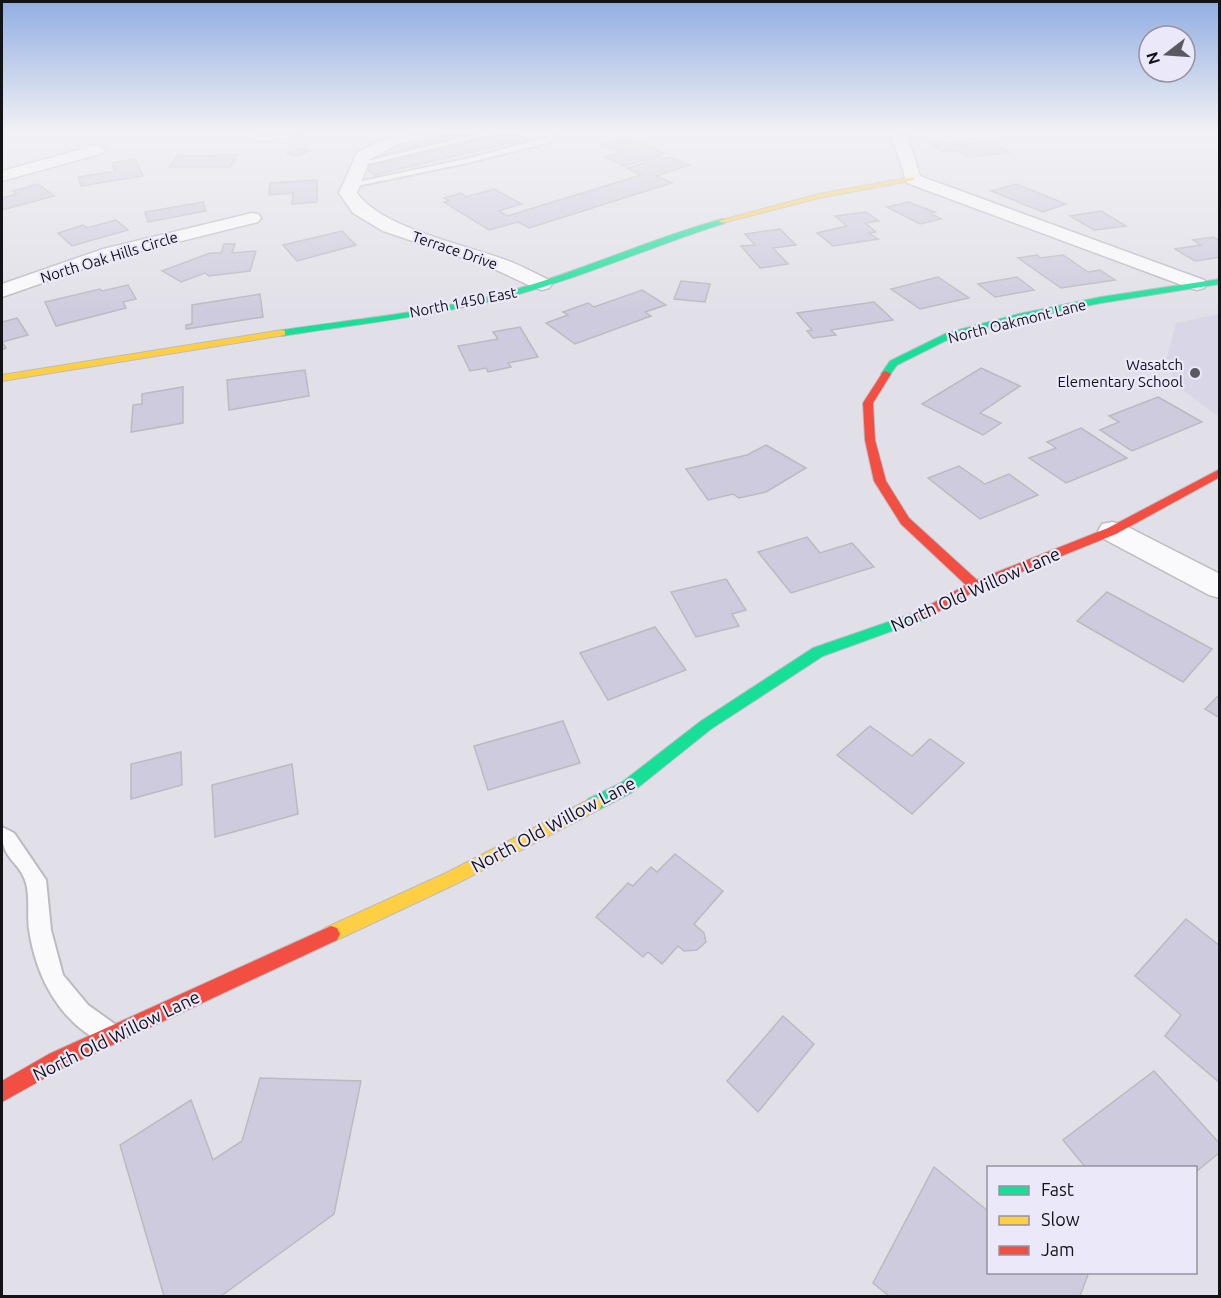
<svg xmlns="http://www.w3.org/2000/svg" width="1221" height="1298" font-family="Ubuntu,sans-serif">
  <rect width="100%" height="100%" fill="#e1e0e8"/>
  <!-- built -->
  <path fill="#d9d7e7" d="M1219,314H1220L1219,417L1177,386L1166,361L1176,323Z"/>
  <!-- building -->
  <g fill="#cdcbdd" stroke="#babac0" stroke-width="1.5">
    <path d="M442,131H486L368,159L369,148Z"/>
    <path d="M513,132L526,139L375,175L363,167Z"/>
    <path d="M627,137L664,153L656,155L664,159L670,157L689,165L656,176L672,183L529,228L518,222L489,230L444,202L449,201L444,198L461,193L466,197L494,189L522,204L499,211L507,216L641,175L627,168L648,162L644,160L624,166L605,157L621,152L602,144Z"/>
    <path d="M951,142L956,145L993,142L1009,153L968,157L959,151L943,152L932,144Z"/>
    <path d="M302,148L310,151L295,156L287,153Z"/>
    <path d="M238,155L230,167H169L178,156Z"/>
    <path d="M135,159L143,176L81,186L78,177L115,171L112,163Z"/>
    <path d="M317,180V202L292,204L293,193L269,195L270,183Z"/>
    <path d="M38,184L54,196L2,210V198L17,194L13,191Z"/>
    <path d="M1016,184L1066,204L1043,212L991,191Z"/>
    <path d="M203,202L206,211L148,222L145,212Z"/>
    <path d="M908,202L935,212L930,213L941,219L920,224L887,207Z"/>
    <path d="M1101,211L1126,226L1094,230L1070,216Z"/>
    <path d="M866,212L879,221L865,223L876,232L869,233L878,239L833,246L817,233L847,226L835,216Z"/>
    <path d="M116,220L128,230L72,246L58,233L83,225L87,228Z"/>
    <path d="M780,229L796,245L773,248L788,264L760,268L741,246L755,245L745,234Z"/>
    <path d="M342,231L356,245L297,261L283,245Z"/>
    <path d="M1213,237L1220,241V257L1195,261L1175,249L1201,245L1193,240Z"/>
    <path d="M224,244H235L232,253L256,251L250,271L209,276L205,273L181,282L162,271L210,253H221Z"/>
    <path d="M1037,255L1040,258L1063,255L1088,272L1100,270L1115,280L1061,288L1018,258Z"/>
    <path d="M938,277L969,298L920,309L891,289Z"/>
    <path d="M1017,277L1034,290L995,297L978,284Z"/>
    <path d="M681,281L710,284L705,302L674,299Z"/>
    <path d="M128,285L136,299L123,302L126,308L56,326L45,302L100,289L102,291Z"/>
    <path d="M642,290L666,305L645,312L651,316L575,344L546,323L568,315L563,312L588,303L594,307Z"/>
    <path d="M260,294L263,317L186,329V325L192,324V305Z"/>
    <path d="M874,302L893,320L831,330L836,335L813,338L807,331L812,330L797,313Z"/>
    <path d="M17,318L28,335L2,342L6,348L2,350V322Z"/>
    <path d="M520,327L538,357L508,363L511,367L488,372L486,368L470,371L458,346L498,339L493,332Z"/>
    <path d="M981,368L1020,386L980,413L1001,423L983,435L922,404Z"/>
    <path d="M305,370L309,396L229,410L227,380Z"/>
    <path d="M183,387V423L131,432L133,405L142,404V394Z"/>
    <path d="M1158,397L1202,422L1132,451L1100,430L1119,422L1109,416Z"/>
    <path d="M1081,428L1127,458L1066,483L1029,458L1056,448L1047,442Z"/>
    <path d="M766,445L806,468L766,492L739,498L733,494L708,500L686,469L747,455Z"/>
    <path d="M959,466L985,484L1009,474L1038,495L980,519L928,478Z"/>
    <path d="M807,537L820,553L852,543L874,567L791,593L758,552Z"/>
    <path d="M726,579L746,610L732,614L739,626L696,637L671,592Z"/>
    <path d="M1107,592L1212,649L1183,682L1077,621Z"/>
    <path d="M655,627L686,670L608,700L580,653Z"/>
    <path d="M1220,694V718L1205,709Z"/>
    <path d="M563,721L580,763L488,790L474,746Z"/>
    <path d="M870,726L912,756L930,739L964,763L912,814L837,755Z"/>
    <path d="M181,752L182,785L131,799V764Z"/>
    <path d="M292,764L298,814L215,837L212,785Z"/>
    <path d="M675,854L723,891L694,924L704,933L706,942L697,950L684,951L678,946L662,964L648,952L643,957L596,917L628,883L633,886L651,867L657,872Z"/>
    <path d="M1186,919L1220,946V1083L1165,1036L1181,1015L1135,976Z"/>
    <path d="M783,1016L814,1044L758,1112L727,1081Z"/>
    <path d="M1154,1071L1220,1144V1152L1196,1172V1168H1086L1063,1140Z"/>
    <path d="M260,1078L361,1081L334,1214L221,1296H164L120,1145L191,1100L213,1160L242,1141Z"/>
    <path d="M934,1167L988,1211V1272H1089L1080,1296H889L873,1283Z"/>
  </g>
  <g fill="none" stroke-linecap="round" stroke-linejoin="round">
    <defs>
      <g id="lane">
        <path d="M490,131H504L360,166L356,164Z"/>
        <path d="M549,131H557L550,142L467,163L352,187L348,184L466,159L544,138Z"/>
        <path d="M2,827L14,833L46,880L51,930L63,975L88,1005L116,1025L120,1033L116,1041L108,1045C61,1025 36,978 29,929C27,915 30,897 26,883C19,859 0,861 2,827Z"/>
      </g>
      <g id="street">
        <path d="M262,131H305C298,138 252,144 245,137L248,134Z"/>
        <path d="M413,131H439L436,134L396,145L370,159L357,193C382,228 462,244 503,259C519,264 534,273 549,280L552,284L549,288L542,290L535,288L492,268L383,231L353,213L339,193L357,153L384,139Z"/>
        <path d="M890,131H906L920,176L1204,280L1207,284L1204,288L1197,290L1190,288L907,183Z"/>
        <path d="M97,145L105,150L103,153L2,181V171Z"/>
        <path d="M252,213L258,214L261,218L258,222L117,257L2,297V284L103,249Z"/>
        <path d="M1112,522L1122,524L1220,574V598L1209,595L1102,538L1098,531L1102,524Z"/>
      </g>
      <g id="fast">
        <path d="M722,219H725V223C652,246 582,278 508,297C434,316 357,324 282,336L277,333L282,330C357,319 433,312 506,292C580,272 649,239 722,219Z"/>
        <path d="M1220,279V284L1101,303L1020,319L953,337L897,365L889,376L881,374L890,361L947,333L1019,314L1101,297Z"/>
        <path d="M920,611L925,613L927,616L925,619L823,656L711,729L631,793L600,809L594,811L588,809L586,804L588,799L621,783L701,721L813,648Z"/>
      </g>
      <g id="slow">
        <path d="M913,177L915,180L819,198L722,223L718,221L819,194Z"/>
        <path d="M282,330L285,331V335L2,381V375Z"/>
        <path d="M594,797L600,799L602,804L600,809L458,883L337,940L331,942L325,940L322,934L325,928L446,873Z"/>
      </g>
      <g id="jam">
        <path d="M886,371L891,374L873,403L875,440L886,481L909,518L977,580L1108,528L1220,469V477L1116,534L979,589L925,619H915L913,616L915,613L966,585L901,524L874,481L865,440L863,403L883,372Z"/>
        <path d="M331,926L337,928L340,934L337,940L63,1068L2,1102V1081L49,1054Z"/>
      </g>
    </defs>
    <!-- lane casing -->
    <use href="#lane" stroke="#bcbbc1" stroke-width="4"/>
    <!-- street casing -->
    <use href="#street" stroke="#bcbbc1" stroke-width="3"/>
    <!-- fast casing -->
    <use href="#fast" stroke="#bcbbc1" stroke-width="2"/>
    <!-- slow casing -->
    <use href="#slow" stroke="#bcbbc1" stroke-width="2"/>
    <!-- jam casing -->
    <use href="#jam" stroke="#bcbbc1" stroke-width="2"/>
    <!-- lane -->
    <use href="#lane" fill="#fafafc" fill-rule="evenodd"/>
    <!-- street -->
    <use href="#street" fill="#fafafc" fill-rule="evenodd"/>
    <!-- fast -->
    <use href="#fast" fill="#16e098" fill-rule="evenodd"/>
    <!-- slow -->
    <use href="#slow" fill="#ffcf43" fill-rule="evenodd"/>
    <!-- jam -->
    <use href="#jam" fill="#f24e42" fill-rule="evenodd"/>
  </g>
  <!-- sky -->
  <linearGradient id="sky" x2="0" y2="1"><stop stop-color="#91aee2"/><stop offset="0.42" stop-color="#f2f1f5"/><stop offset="1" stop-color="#f2f1f5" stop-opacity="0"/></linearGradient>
  <rect width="1221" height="313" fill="url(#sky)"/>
  <!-- markers -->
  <circle fill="#5b5a60" stroke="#ebe9f9" stroke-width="2" cx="1195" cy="373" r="6"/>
  <g text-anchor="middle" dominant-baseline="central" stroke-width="4.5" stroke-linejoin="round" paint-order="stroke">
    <!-- far-street labels -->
    <g font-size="15" fill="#131217" stroke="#ebe9f9">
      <text transform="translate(455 250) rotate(19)">Terrace Drive</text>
      <text transform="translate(109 257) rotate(-17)">North Oak Hills Circle</text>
      <text transform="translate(463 302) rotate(-11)">North 1450 East</text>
      <text transform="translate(1017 321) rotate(-14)">North Oakmont Lane</text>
    </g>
    <!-- far-poi labels -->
    <g font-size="15" fill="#131217" stroke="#ebe9f9" text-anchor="end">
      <text x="1183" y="364">Wasatch<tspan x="1183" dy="17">Elementary School</tspan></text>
    </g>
    <!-- street labels -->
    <g font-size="18" fill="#131217" stroke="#ebe9f9">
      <text transform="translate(975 589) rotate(-24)">North Old Willow Lane</text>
      <text transform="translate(553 824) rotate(-28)">North Old Willow Lane</text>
      <text transform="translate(116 1035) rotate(-26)">North Old Willow Lane</text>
    </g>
  </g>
  <!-- border -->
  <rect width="1221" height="1298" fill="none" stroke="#131217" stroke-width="6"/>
  <!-- legend -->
  <rect x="987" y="1166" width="210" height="108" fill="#ebe9f9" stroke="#95939f" stroke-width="1.5"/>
  <rect x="999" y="1186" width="30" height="9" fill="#16e098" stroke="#95939f" stroke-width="1.5"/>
  <text x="1041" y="1196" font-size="18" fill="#131217">Fast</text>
  <rect x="999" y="1216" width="30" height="9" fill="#ffcf43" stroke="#95939f" stroke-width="1.5"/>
  <text x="1041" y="1226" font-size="18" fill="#131217">Slow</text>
  <rect x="999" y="1246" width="30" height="9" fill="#f24e42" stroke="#95939f" stroke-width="1.5"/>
  <text x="1041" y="1256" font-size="18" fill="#131217">Jam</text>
  <!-- north arrow -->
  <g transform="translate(1167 54) rotate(253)"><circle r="28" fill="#ebe9f9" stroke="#95939f" stroke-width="1.5"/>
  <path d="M0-4.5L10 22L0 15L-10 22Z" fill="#5b5a60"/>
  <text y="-9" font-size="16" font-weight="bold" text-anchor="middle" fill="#131217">N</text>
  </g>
</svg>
